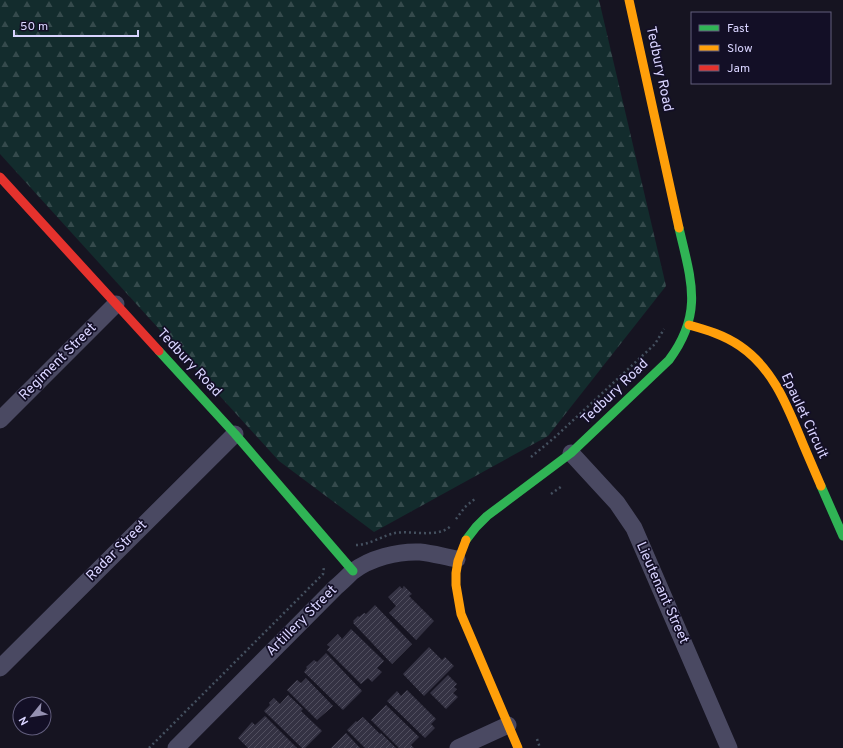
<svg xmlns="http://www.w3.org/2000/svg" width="843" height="748" font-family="Overpass,sans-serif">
  <defs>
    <pattern id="forest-firs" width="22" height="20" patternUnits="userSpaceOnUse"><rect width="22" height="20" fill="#132c2d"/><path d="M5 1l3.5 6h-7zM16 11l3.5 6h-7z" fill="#354a4c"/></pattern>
    <pattern id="building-hatch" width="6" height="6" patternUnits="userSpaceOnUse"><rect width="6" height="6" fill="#343243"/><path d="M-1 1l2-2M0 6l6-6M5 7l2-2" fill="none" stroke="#514f5f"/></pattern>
  </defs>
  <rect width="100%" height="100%" fill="#161421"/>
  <!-- forest -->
  <path fill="url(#forest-firs)" d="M0,0H599L666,286L548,436L374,532L279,461L0,154Z"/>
  <!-- building -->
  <g fill="url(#building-hatch)">
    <path d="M400,586L402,589L404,586L412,594L409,596L434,621L416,640L389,613L396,606L388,597Z"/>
    <path d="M375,605L412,644L392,664L353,623L354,622L353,621L358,616L359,617L364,613L366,614Z"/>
    <path d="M351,629L384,661L377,668L382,672L372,682L368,678L361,684L327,650L330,647L327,645L338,634L342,639Z"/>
    <path d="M429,647L442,660L445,657L454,666L424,696L403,674Z"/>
    <path d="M326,653L362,691L343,710L304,672L307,668L306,667L314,660L317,662Z"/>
    <path d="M448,675L457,684L454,687L457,689L453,693L458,697L446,709L430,693Z"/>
    <path d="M306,678L333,706L317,720L287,690L297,680L301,683Z"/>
    <path d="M407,690L436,719L431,724L435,728L425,738L387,701L397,691L401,696Z"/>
    <path d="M288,695L303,709L301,711L322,731L305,748H302L264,711L270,705L269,703L274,698L280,704Z"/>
    <path d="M386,705L419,737L411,745L414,748H399L371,720Z"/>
    <path d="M265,716L297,748H248L238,738L252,722L255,725Z"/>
    <path d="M363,717L380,734L381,733L396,748H365L347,730L356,721L357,722Z"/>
    <path d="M346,733L360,748H331Z"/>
  </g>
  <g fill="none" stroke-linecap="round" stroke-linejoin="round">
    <!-- path -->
    <g stroke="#44505f" stroke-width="2.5" stroke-dasharray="2 3" stroke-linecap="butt">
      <path d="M531,457L554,438L655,344L664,329"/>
      <path d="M551,494L562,486"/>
      <path d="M456,519L465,507L476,498"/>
      <path d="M356,545C369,545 382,536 395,533C414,530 438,539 452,525"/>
      <path d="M537,739L540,748"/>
      <path d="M149,748L323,574L324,567"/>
    </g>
    <!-- street -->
    <g stroke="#4a4962" stroke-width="17">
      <path d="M0,420L116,304"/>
      <path d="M571,453L617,503L634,528L729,748"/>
      <path d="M0,668L235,434"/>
      <path d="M176,748L336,587C342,582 347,577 352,572C370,558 398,551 420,552C432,553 445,557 457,559"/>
      <path d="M458,748L508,725"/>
    </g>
    <!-- fast -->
    <g stroke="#30b455" stroke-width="9">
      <path d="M159,351L235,434L353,571"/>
      <path d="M821,486L843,536"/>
      <path d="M466,540L476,527L487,516L571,453L669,360C704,313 691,280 679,228"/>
    </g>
    <!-- slow -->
    <g stroke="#ff9f0a" stroke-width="9">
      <path d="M629,0L679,228"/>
      <path d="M689,325C707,330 724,335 740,346C774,369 788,408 803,444C809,458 815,472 821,486"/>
      <path d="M466,540L458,561L456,573V585L461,614L518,748"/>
    </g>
    <!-- jam -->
    <path stroke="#e5322d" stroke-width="9" d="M0,177L159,351"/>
  </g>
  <g text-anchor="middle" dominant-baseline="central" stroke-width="3.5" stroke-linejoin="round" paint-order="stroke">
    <!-- street labels -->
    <g font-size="14" fill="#d9d4ff" stroke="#130f26">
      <text transform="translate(659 69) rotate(78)">Tedbury Road</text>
      <text transform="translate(58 362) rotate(-45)">Regiment Street</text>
      <text transform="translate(189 363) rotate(47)">Tedbury Road</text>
      <text transform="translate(615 392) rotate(-44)">Tedbury Road</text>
      <text transform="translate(804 416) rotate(65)">Epaulet Circuit</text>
      <text transform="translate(117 551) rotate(-45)">Radar Street</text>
      <text transform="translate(662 593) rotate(66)">Lieutenant Street</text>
      <text transform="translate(302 621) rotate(-45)">Artillery Street</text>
    </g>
  </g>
  <!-- legend -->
  <rect x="691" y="12" width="140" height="72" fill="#130f26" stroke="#625e7d"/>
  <rect x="699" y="25" width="20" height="6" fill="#30b455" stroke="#625e7d"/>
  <text x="727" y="32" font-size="12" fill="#d9d4ff">Fast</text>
  <rect x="699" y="45" width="20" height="6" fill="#ff9f0a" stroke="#625e7d"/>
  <text x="727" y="52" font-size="12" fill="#d9d4ff">Slow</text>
  <rect x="699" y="65" width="20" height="6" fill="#e5322d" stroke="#625e7d"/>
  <text x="727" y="72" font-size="12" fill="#d9d4ff">Jam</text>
  <!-- north arrow -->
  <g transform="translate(32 716) rotate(240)"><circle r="19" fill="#130f26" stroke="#625e7d"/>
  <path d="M0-3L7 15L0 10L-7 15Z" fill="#9591b1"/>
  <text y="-6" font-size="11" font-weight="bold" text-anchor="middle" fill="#d9d4ff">N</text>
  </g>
  <!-- scale -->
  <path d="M14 30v6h124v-6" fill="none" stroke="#d9d4ff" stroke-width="2"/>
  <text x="20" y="30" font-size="12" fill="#d9d4ff" stroke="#130f26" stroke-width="3" paint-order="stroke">50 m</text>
</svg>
